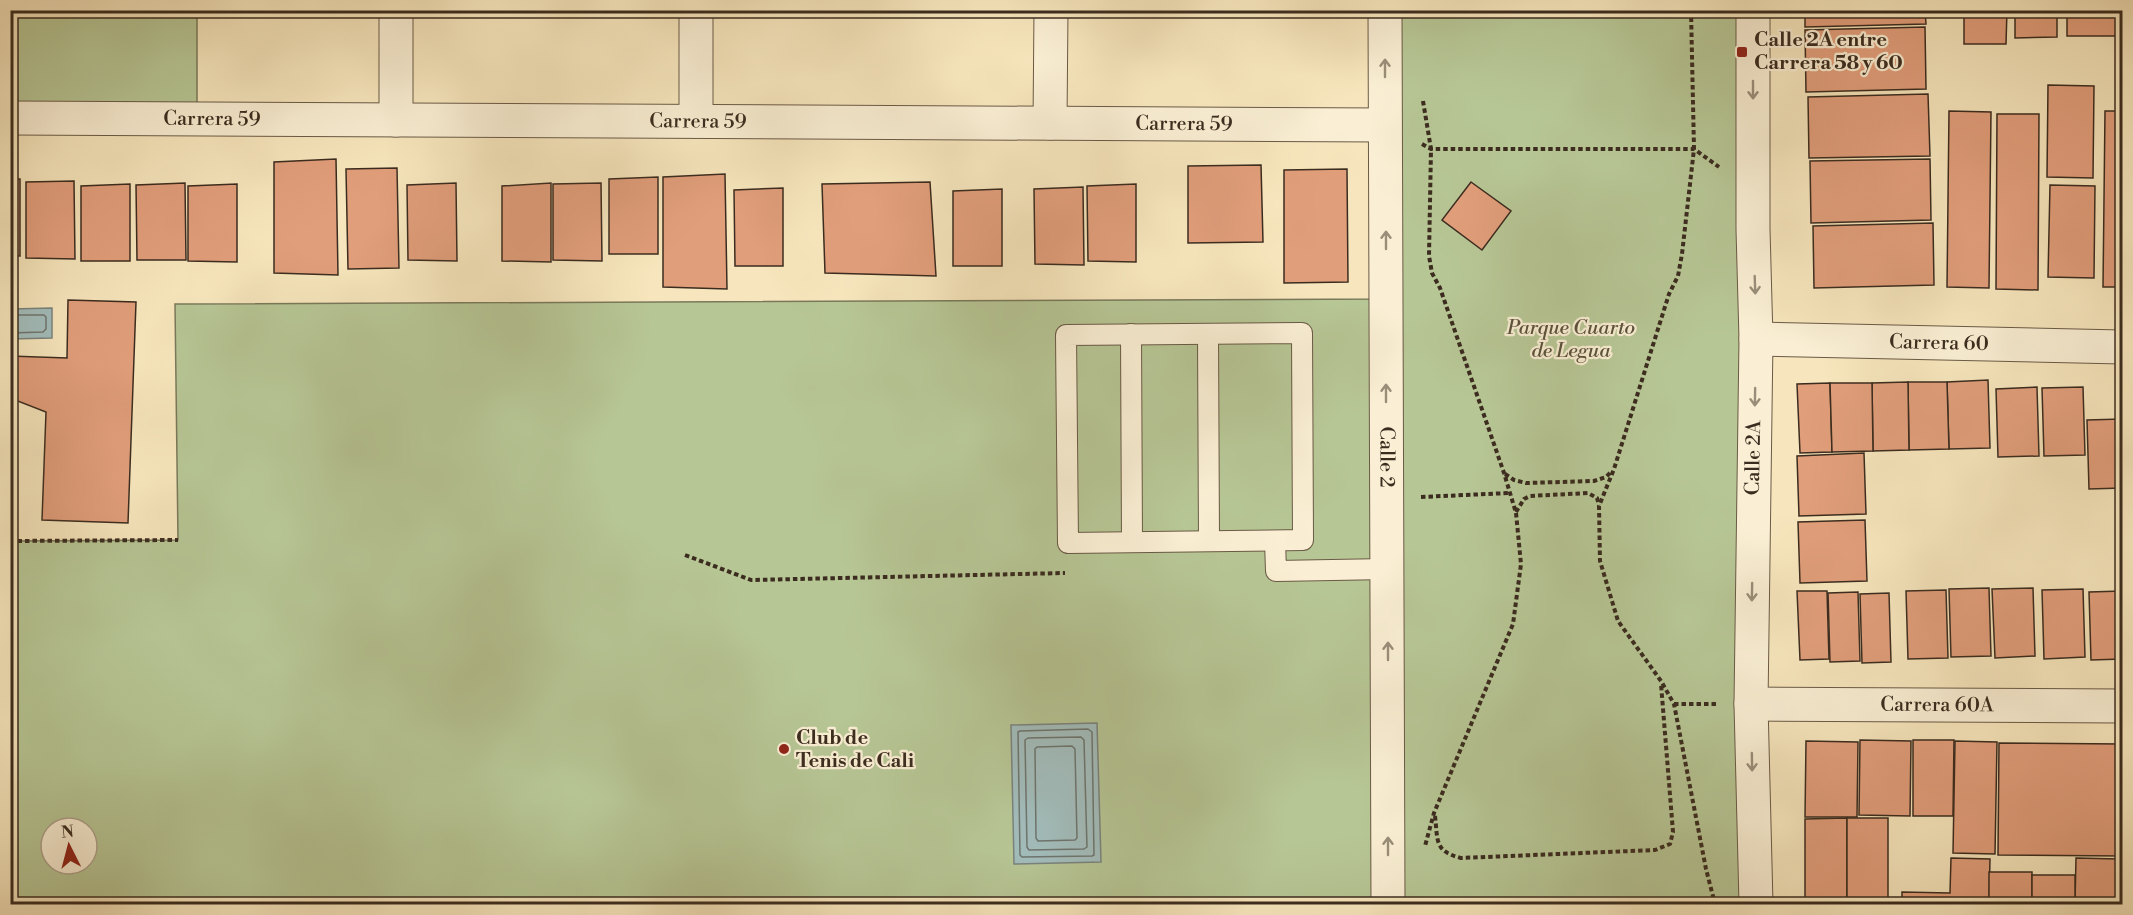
<svg xmlns="http://www.w3.org/2000/svg" width="2133" height="915" font-family="'Libre Bodoni',serif">
  <rect width="100%" height="100%" fill="#f7e6bd"/>
  <filter id="stains"><feTurbulence type="fractalNoise" baseFrequency=".00333" numOctaves="4"/><feColorMatrix values="0 0 0 0 .2 0 0 0 0 .09 0 0 0 0 .02 0 0 0 .5 -.17"/></filter>
  <radialGradient id="worn" r=".72"><stop offset=".6" stop-color="#630" stop-opacity="0"/><stop offset="1" stop-color="#630" stop-opacity=".3"/></radialGradient>
  <!-- green -->
  <g fill="#b7c695" stroke="#79795a" stroke-width="1.5" fill-rule="evenodd">
    <path d="M11,11H197V119L11,118Z"/>
    <path d="M1385,11H1753L1756,904H11L10,541L178,540L175,304L1386,299ZM51,828H87V864H51Z"/>
  </g>
  <!-- water -->
  <g fill="#a2bdbc" stroke="#79837d" stroke-width="1.5">
    <path d="M52,308V338L11,339V309Z"/>
    <path d="M1097,723L1101,862L1014,864L1011,725Z"/>
  </g>
  <g fill="none" stroke-linecap="round" stroke-linejoin="round">
    <!-- shore -->
    <g stroke="#6e746e" stroke-width="1.5">
      <path d="M10,315H44L46,317V329L43,332L10,333"/>
      <path d="M1088,729L1092,732L1094,855L1092,856L1022,857L1020,855L1018,732L1020,731Z"/>
      <path d="M1081,737L1084,740L1087,847L1084,849L1029,850L1027,847L1025,740L1028,738Z"/>
      <path d="M1072,746L1075,749L1077,838L1075,840L1038,841L1036,838L1035,749L1037,747Z"/>
    </g>
  </g>
  <!-- building -->
  <g fill="#e19e7b" stroke="#3b2c1f" stroke-width="1.5">
    <path d="M1805,10H1925L1926,24L1805,27Z"/>
    <path d="M1964,10H2007L2006,44H1964Z"/>
    <path d="M2015,10H2057V37L2015,38Z"/>
    <rect x="2067" y="10" width="54" height="26"/>
    <path d="M1925,27L1926,89L1806,92L1805,30Z"/>
    <path d="M2048,85L2094,86L2093,178L2047,177Z"/>
    <path d="M1928,94L1930,156L1809,158L1808,97Z"/>
    <path d="M1949,111L1991,112L1989,288L1947,287Z"/>
    <path d="M2105,111H2122V287H2103Z"/>
    <path d="M1997,114H2039L2038,290L1996,289Z"/>
    <path d="M336,159L338,275L274,273V162Z"/>
    <path d="M1930,159L1931,220L1811,223L1810,161Z"/>
    <path d="M1261,165L1263,242L1188,243V166Z"/>
    <path d="M397,168L399,268L348,269L346,169Z"/>
    <path d="M1347,169L1348,282L1284,283V170Z"/>
    <path d="M725,174L727,289L663,287V177Z"/>
    <path d="M658,177V254H609V179Z"/>
    <rect x="10" y="179" width="10" height="77"/>
    <path d="M74,181L75,259L26,258V182Z"/>
    <path d="M930,182L936,276L825,273L822,184Z"/>
    <path d="M1471,182L1511,211L1482,250L1442,220Z"/>
    <path d="M185,183L186,260H137L136,185Z"/>
    <path d="M456,183L457,261L408,260L407,185Z"/>
    <path d="M551,183V262L502,261V186Z"/>
    <path d="M601,183L602,261L553,260V184Z"/>
    <path d="M130,184V261H81V186Z"/>
    <path d="M237,184V262L188,261V186Z"/>
    <path d="M1136,184V262L1088,261L1087,186Z"/>
    <path d="M2050,185L2095,186L2094,278L2048,277Z"/>
    <path d="M1083,187L1084,265L1035,264L1034,189Z"/>
    <path d="M783,188V266H735L734,190Z"/>
    <path d="M1002,189V266H953V191Z"/>
    <path d="M1933,223L1934,285L1814,288L1813,226Z"/>
    <path d="M68,300L136,302L128,523L42,520L46,412L10,398V356L67,358Z"/>
    <path d="M1988,380L1990,448L1949,449L1947,382Z"/>
    <path d="M1908,382H1947L1949,449L1909,450Z"/>
    <path d="M1908,382L1909,450L1873,451L1872,383Z"/>
    <path d="M1830,383L1832,452L1800,453L1797,384Z"/>
    <path d="M1830,383H1872L1873,451L1832,452Z"/>
    <path d="M2037,387L2039,456L1998,457L1996,389Z"/>
    <path d="M2083,387L2085,455L2044,456L2042,388Z"/>
    <path d="M2122,419V488L2089,489L2087,420Z"/>
    <path d="M1864,453L1866,514L1799,516L1797,456Z"/>
    <path d="M1865,520L1867,581L1800,583L1798,522Z"/>
    <path d="M1989,588L1991,656L1951,657L1949,589Z"/>
    <path d="M2033,588L2035,656L1995,658L1992,589Z"/>
    <path d="M2083,589L2085,657L2044,659L2042,590Z"/>
    <path d="M1946,590L1948,658L1908,659L1906,591Z"/>
    <path d="M1797,591H1827L1829,659L1800,660Z"/>
    <path d="M2122,591V659L2091,660L2089,592Z"/>
    <path d="M1858,592L1860,661L1830,662L1828,593Z"/>
    <path d="M1889,593L1891,662L1862,663L1860,594Z"/>
    <path d="M1860,740L1911,741L1910,816L1859,815Z"/>
    <path d="M1913,740H1954L1953,816H1913Z"/>
    <path d="M1806,741L1858,742L1857,817H1805Z"/>
    <path d="M1955,741L1997,742L1995,854L1953,853Z"/>
    <path d="M1999,743L2122,744V856L1998,855Z"/>
    <path d="M1847,818V902H1805V819Z"/>
    <path d="M1847,818H1888V901L1847,902Z"/>
    <path d="M1951,858L1990,859L1989,904H1902V892L1950,893Z"/>
    <path d="M2076,858L2118,859L2117,904H2075Z"/>
    <rect x="1989" y="872" width="43" height="32"/>
    <rect x="2032" y="875" width="43" height="29"/>
    <path d="M1605,901L1608,904H1555Z"/>
  </g>
  <g fill="none" stroke-linecap="round" stroke-linejoin="round">
    <defs>
      <g id="service">
        <path d="M1302,333L1303,540L1068,543L1066,335Z"/>
        <path d="M1131,334L1132,542"/>
        <path d="M1208,334L1209,541"/>
        <path d="M1275,541L1276,571L1388,569"/>
      </g>
      <g id="minor">
        <path d="M696,10V121"/>
        <path id="s1" d="M1385,10L1388,904"/>
        <path d="M1753,10V229L1756,339L1751,704L1756,904"/>
        <path id="s2" d="M10,118L1385,125"/>
        <path d="M396,120V10"/>
        <path d="M1050,123L1051,10"/>
        <path id="s3" d="M1756,339L2122,347"/>
        <path id="s4" d="M1751,704L2122,706"/>
      </g>
    </defs>
    <!-- service casing -->
    <use href="#service" stroke="#6a5a46" stroke-width="22"/>
    <!-- minor casing -->
    <use href="#minor" stroke="#6a5a46" stroke-width="35"/>
    <!-- path -->
    <g stroke="#3b2c1f" stroke-width="4" stroke-dasharray="4.5 3" stroke-linecap="butt">
      <path d="M1691,10L1694,149L1682,254L1678,276L1669,294L1614,469L1599,506L1600,561L1618,621L1661,681L1674,704L1706,869L1715,904"/>
      <path d="M1423,101L1431,149L1429,256L1432,273L1440,288L1504,473L1516,513L1521,564L1513,624L1434,813L1425,846"/>
      <path d="M1422,144L1431,149H1694L1719,167"/>
      <path d="M1505,474L1514,480L1526,483L1594,481L1606,477L1612,471"/>
      <path d="M1421,497L1509,493"/>
      <path d="M1516,512L1524,499L1530,496L1588,493L1597,498L1599,505"/>
      <path d="M10,541L178,540"/>
      <path d="M685,555L751,580L1065,573"/>
      <path d="M1674,704H1717"/>
      <path d="M1435,816C1438,841 1434,851 1461,858L1655,850L1670,844L1673,832L1661,684"/>
    </g>
    <!-- service -->
    <use href="#service" stroke="#faefd4" stroke-width="20"/>
    <!-- minor -->
    <use href="#minor" stroke="#faefd4" stroke-width="33"/>
  </g>
  <!-- one-way arrows -->
  <defs><path id="oneway-shaft" d="M-6 0H5M1.5-3L5.5 0L1.5 3" fill="none" stroke-width="1.6" stroke-linecap="round" stroke-linejoin="round" transform="scale(1.5)"/></defs>
  <g stroke="#9a8e7a">
    <use href="#oneway-shaft" transform="translate(1385 68) rotate(-90)"/>
    <use href="#oneway-shaft" transform="translate(1753 90) rotate(90)"/>
    <use href="#oneway-shaft" transform="translate(1386 240) rotate(-90)"/>
    <use href="#oneway-shaft" transform="translate(1755 285) rotate(88)"/>
    <use href="#oneway-shaft" transform="translate(1386 393) rotate(-90)"/>
    <use href="#oneway-shaft" transform="translate(1755 397) rotate(91)"/>
    <use href="#oneway-shaft" transform="translate(1752 592) rotate(91)"/>
    <use href="#oneway-shaft" transform="translate(1388 651) rotate(-90)"/>
    <use href="#oneway-shaft" transform="translate(1752 762) rotate(89)"/>
    <use href="#oneway-shaft" transform="translate(1388 846) rotate(-90)"/>
  </g>
  <!-- markers -->
  <g fill="#8f2418" stroke="#faefd4" stroke-width="2">
    <rect x="1736" y="46" width="12" height="12" rx="3"/>
    <circle cx="784" cy="749" r="6"/>
  </g>
  <g text-anchor="middle" dominant-baseline="central" stroke-width="4.5" stroke-linejoin="round" paint-order="stroke">
    <!-- poi labels -->
    <g font-size="20" font-weight="bold" fill="#3b2c1f" stroke="#faefd4" text-anchor="start">
      <text x="1754" y="40">Calle 2A entre<tspan x="1754" dy="23">Carrera 58 y 60</tspan></text>
      <text x="796" y="738">Club de<tspan x="796" dy="23">Tenis de Cali</tspan></text>
    </g>
    <!-- street labels -->
    <g font-size="20" fill="#3b2c1f" stroke="#faefd4">
      <text stroke="none"><textPath href="#s2" startOffset="202">Carrera 59</textPath></text>
      <text stroke="none"><textPath href="#s2" startOffset="688">Carrera 59</textPath></text>
      <text stroke="none"><textPath href="#s2" startOffset="1174">Carrera 59</textPath></text>
      <text stroke="none"><textPath href="#s3" startOffset="183">Carrera 60</textPath></text>
      <text stroke="none"><textPath href="#s1" startOffset="447">Calle 2</textPath></text>
      <text transform="translate(1754 458) rotate(-89)">Calle 2A</text>
      <text stroke="none"><textPath href="#s4" startOffset="186">Carrera 60A</textPath></text>
    </g>
    <!-- park labels -->
    <g font-size="20" font-style="italic" fill="#5a523c" stroke="#faefd4">
      <text x="1571" y="328">Parque Cuarto<tspan x="1571" dy="23">de Legua</tspan></text>
    </g>
  </g>
  <!-- margin -->
  <rect width="2133" height="915" fill="none" stroke="#f7e6bd" stroke-width="36"/>
  <rect x="12" y="12" width="2109" height="891" fill="none" stroke="#3b2c1f" stroke-width="3"/>
  <rect x="18" y="18" width="2097" height="879" fill="none" stroke="#3b2c1f" stroke-width="1.5"/>
  <!-- north arrow -->
  <g transform="translate(69 846) rotate(354)"><circle r="28" fill="#faefd4" stroke="#aea18c" stroke-width="1.5"/>
  <path d="M0-4.5L10 22L0 15L-10 22Z" fill="#8f2418"/>
  <text y="-9" font-size="16" font-weight="bold" text-anchor="middle" fill="#3b2c1f">N</text>
  </g>
  <rect width="100%" height="100%" filter="url(#stains)"/>
  <rect width="100%" height="100%" fill="url(#worn)"/>
</svg>
